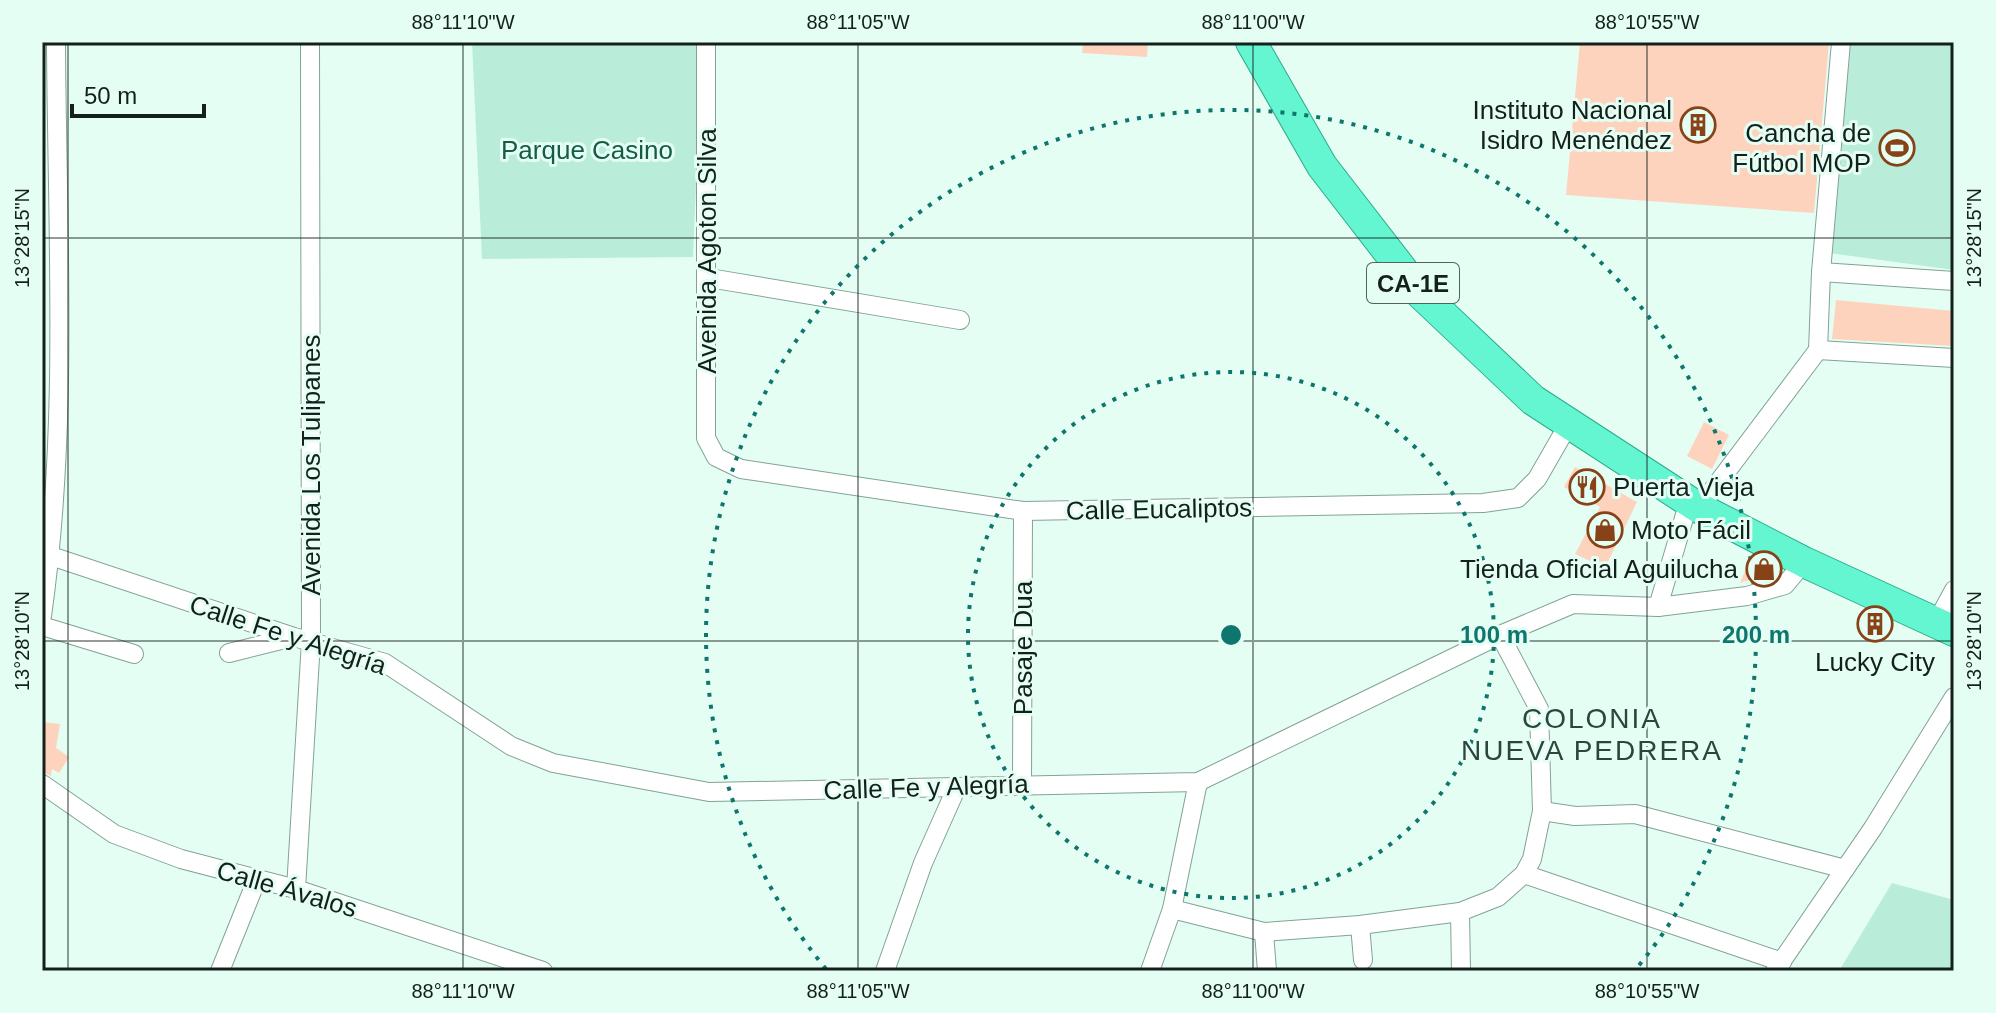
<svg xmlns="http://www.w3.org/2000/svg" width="1996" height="1013" font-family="Arial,sans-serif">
  <rect width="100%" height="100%" fill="#e4fef4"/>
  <!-- green -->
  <g fill="#b9edda">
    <path d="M472,42H702L693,257L482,259Z"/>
    <path d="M1851,42H1954V270L1829,253Z"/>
    <path d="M1892,883L1954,900V971H1839Z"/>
  </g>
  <!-- building -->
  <g fill="#fed3be">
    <path d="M1083,42H1148L1147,57L1082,53Z"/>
    <path d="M1580,42H1829L1814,213L1566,195Z"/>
    <path d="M1836,300L1954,311V346L1832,339Z"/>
    <path d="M1704,422L1729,435L1712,469L1687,456Z"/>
    <path d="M1575,467L1637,502L1605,568L1575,554L1600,507L1564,487Z"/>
    <path d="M1752,555L1781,570L1740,583Z"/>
    <path d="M42,722L60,724L56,748L69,757L59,773L52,769L51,776L42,772Z"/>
  </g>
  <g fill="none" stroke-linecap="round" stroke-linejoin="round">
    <defs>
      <g id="minor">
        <path d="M706,42V438L716,457L741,469L1023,511L1483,503L1518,498L1537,479L1568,425"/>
        <path d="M1821,272L1954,281"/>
        <path d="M709,278L960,320"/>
        <path d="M1818,350L1954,358"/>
        <path d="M1699,508L1818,350L1821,272L1841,42"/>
        <path d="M42,553L294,637L385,663L511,746L553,763L709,792L1198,782L1500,635L1573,604L1658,607L1747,596L1785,585L1804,562"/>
        <path d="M1658,607L1689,501"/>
        <path d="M42,616C69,426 57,233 56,42"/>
        <path d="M1936,623L1954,590"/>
        <path d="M42,626L134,654"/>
        <path d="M229,653L293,637"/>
        <path d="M42,784L114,834L181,859L296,889L543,971"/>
        <path d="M1022,784L1023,511"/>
        <path d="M1542,811L1575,816L1635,814L1845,869"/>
        <path d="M1524,874L1782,962"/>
        <path d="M296,889L311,641L310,42"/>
        <path d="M1172,909L1264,932L1360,925L1460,912L1498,897L1524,874L1532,859L1542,811L1539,709L1500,635"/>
        <path d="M1460,912L1461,971"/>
        <path d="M1360,925L1363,960"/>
        <path d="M1264,932L1267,971"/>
        <path d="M220,971L257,879"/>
        <path d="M885,971L923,863L956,789"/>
        <path d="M1150,971L1172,909L1198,782"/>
        <path d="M1775,971L1873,828L1954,697"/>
      </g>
      <path id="trunk" d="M1251,42L1322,166L1421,294L1533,400L1699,508L1804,562L1954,631"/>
    </defs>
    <!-- minor casing -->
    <use href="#minor" stroke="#83a296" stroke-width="20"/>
    <!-- trunk casing -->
    <use href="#trunk" stroke="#2faa8a" stroke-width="32"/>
    <!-- minor -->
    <use href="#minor" stroke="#fff" stroke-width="18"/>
    <!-- trunk -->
    <use href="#trunk" stroke="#64f6d0" stroke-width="30"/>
  </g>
  <!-- ticks -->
  <path fill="none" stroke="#14201c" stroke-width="2" stroke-opacity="0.45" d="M68,42V971M463,42V971M858,42V971M1253,42V971M1647,42V971M42,238H1954M42,641H1954"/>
  <!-- distance rings -->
  <g fill="none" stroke="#0f766e" stroke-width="4" stroke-dasharray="4 8">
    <circle cx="1231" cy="635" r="263"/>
    <path d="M826 969A525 525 0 1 1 1636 969"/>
  </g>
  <!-- icons -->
  <defs>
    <symbol id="building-ring" viewBox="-11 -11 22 22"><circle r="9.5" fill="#e4fef4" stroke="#874218" stroke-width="1.5"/><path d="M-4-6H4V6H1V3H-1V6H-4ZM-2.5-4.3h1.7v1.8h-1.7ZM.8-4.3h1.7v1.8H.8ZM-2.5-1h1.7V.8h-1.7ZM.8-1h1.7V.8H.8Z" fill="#874218"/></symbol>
    <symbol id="stadium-ring" viewBox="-11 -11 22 22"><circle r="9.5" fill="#e4fef4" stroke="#874218" stroke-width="1.5"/><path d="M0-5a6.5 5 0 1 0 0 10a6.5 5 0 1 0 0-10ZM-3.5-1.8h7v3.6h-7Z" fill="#874218"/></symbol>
    <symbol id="restaurant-ring" viewBox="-11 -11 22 22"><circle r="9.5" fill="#e4fef4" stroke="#874218" stroke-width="1.5"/><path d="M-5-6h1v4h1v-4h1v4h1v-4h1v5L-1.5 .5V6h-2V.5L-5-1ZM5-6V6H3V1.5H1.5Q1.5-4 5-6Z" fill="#874218"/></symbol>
    <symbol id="shop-ring" viewBox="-11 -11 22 22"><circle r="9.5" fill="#e4fef4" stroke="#874218" stroke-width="1.5"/><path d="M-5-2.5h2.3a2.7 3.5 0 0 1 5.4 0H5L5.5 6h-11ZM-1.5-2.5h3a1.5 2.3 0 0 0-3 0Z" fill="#874218"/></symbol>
  </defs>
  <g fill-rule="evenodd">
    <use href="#building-ring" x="1678" y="105" width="40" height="40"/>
    <use href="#stadium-ring" x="1877" y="128" width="40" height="40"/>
    <use href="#restaurant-ring" x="1567" y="467" width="40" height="40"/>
    <use href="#shop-ring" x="1585" y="510" width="40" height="40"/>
    <use href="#shop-ring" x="1744" y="549" width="40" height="40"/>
    <use href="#building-ring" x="1855" y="604" width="40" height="40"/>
  </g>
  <g text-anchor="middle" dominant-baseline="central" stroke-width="6" stroke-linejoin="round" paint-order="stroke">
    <!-- shield labels -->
    <rect fill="#e4fef4" stroke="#52635d" stroke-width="2" x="1367" y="263" width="92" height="40" rx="6"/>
    <g font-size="24" font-weight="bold" fill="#14201c">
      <text x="1413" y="283">CA-1E</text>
    </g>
    <!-- poi labels -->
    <g font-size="26" fill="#14201c" stroke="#e4fef4" text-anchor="end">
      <text x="1672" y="110">Instituto Nacional<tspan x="1672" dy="30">Isidro Menéndez</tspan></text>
      <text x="1871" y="133">Cancha de<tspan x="1871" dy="30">Fútbol MOP</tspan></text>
      <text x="1613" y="487" text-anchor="start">Puerta Vieja</text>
      <text x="1631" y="530" text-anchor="start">Moto Fácil</text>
      <text x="1738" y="569">Tienda Oficial Aguilucha</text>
      <text x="1875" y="662" text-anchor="middle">Lucky City</text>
    </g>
    <!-- park labels -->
    <g font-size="26" fill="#165b49" stroke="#e4fef4">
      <text x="587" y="150">Parque Casino</text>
    </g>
    <!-- street labels -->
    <g font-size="26" fill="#14201c" stroke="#e4fef4">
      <text transform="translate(707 251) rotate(-90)">Avenida Agoton Silva</text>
      <text transform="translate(311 465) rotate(-90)">Avenida Los Tulipanes</text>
      <text transform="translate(1159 509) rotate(-1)">Calle Eucaliptos</text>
      <text transform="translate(288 635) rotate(18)">Calle Fe y Alegría</text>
      <text transform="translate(1023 648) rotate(-90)">Pasaje Dua</text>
      <text transform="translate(926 787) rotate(-2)">Calle Fe y Alegría</text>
      <text transform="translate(287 889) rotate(16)">Calle Ávalos</text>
    </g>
    <!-- neighbourhood labels -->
    <g font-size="28" letter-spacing="2" fill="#2a463d" stroke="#e4fef4">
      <text x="1592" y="718">COLONIA<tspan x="1592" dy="32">NUEVA PEDRERA</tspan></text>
    </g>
  </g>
  <circle cx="1231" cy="635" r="12" fill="#0f766e" stroke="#e4fef4" stroke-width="4"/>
  <g font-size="24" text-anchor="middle" font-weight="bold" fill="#0f766e" stroke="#e4fef4" stroke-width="6" stroke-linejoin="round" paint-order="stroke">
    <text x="1494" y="643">100 m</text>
    <text x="1756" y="643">200 m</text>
  </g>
  <!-- border -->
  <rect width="1996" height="1013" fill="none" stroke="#e4fef4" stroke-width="88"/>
  <!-- scale -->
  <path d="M72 104v12h132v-12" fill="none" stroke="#14201c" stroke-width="4"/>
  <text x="84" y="104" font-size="24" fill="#14201c" stroke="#e4fef4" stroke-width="6" paint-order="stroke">50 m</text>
  <rect x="44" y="44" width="1908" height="925" fill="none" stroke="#14201c" stroke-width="3"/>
  <g font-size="20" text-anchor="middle" fill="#14201c">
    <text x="463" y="29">88°11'10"W</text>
    <text x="858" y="29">88°11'05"W</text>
    <text x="1253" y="29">88°11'00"W</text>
    <text x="1647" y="29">88°10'55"W</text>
    <text transform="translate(22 238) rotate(-90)" y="7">13°28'15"N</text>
    <text transform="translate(1974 238) rotate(-90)" y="7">13°28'15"N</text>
    <text transform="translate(22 641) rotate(-90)" y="7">13°28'10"N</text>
    <text transform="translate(1974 641) rotate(-90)" y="7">13°28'10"N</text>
    <text x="463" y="998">88°11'10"W</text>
    <text x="858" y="998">88°11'05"W</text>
    <text x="1253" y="998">88°11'00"W</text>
    <text x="1647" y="998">88°10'55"W</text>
  </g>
</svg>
